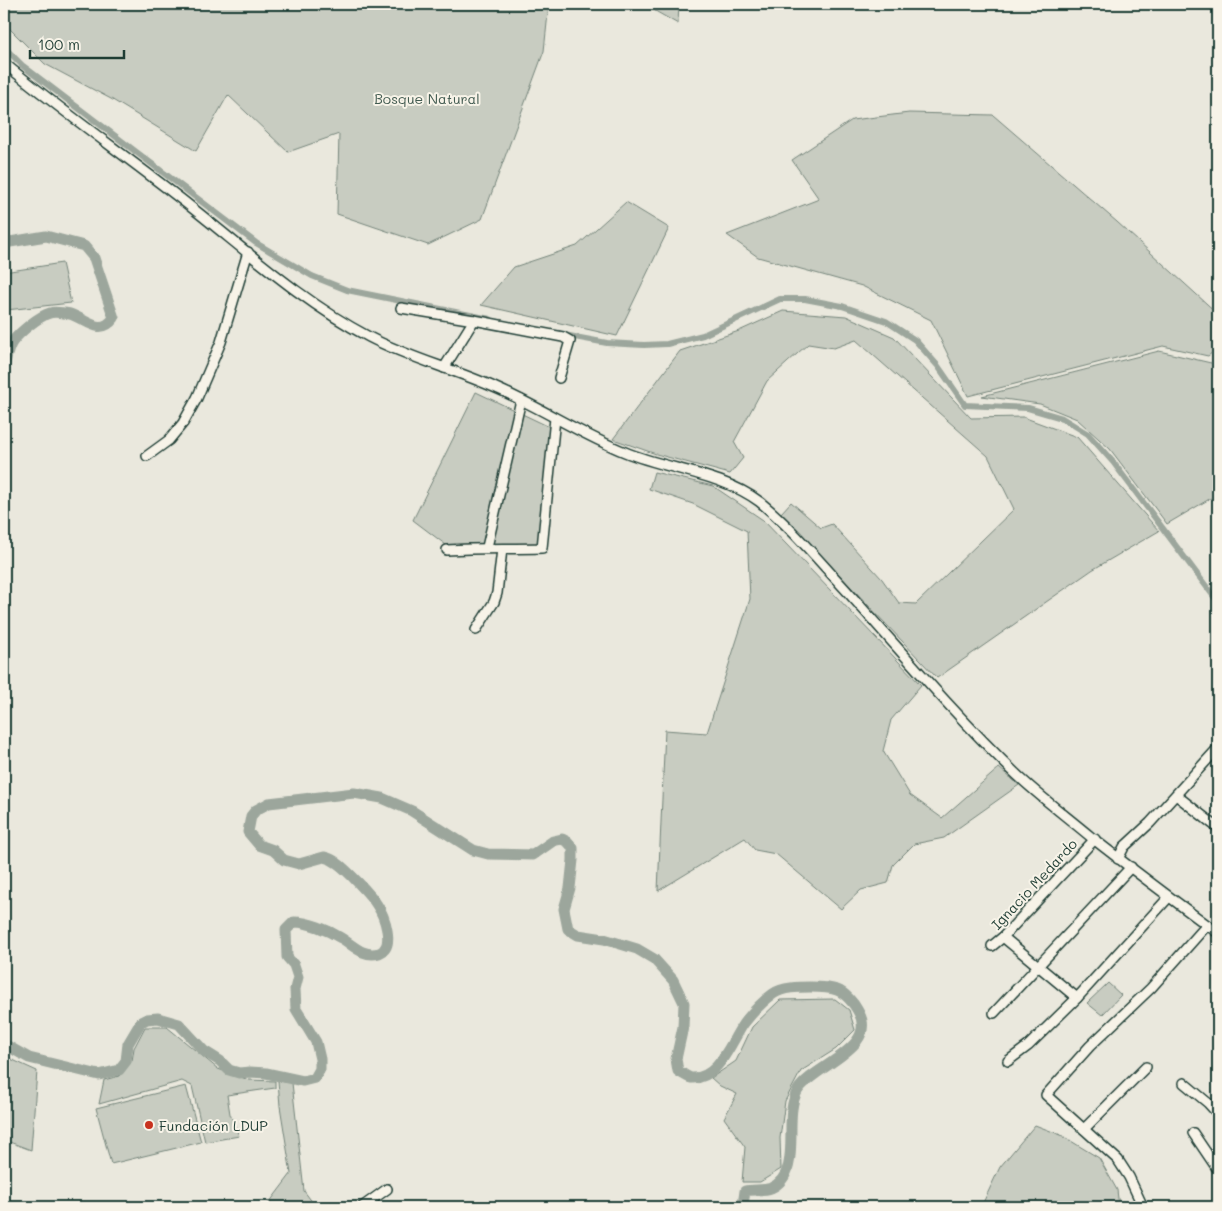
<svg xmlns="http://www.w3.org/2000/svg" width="1222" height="1211" font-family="Mali,sans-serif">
  <rect width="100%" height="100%" fill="#eae8dd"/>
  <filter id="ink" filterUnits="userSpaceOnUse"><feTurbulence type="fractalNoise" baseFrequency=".02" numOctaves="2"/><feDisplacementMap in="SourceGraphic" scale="10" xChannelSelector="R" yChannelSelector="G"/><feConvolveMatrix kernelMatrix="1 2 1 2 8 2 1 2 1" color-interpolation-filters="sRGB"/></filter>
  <g filter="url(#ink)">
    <!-- green -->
    <g fill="#c8ccc1" stroke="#74847a">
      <path d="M4,4H549L544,51L482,219L428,245L337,214L339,134L288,152L228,95L196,151L111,99L45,64L4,23Z"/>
      <path d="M643,4H679L678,24Z"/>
      <path d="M909,113L993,115L1117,222L1218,314V348L1208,356L1163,346L968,396L931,320L862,286L758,257L727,235L819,199L792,160L852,120Z"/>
      <path d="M626,202L669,228L617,336L481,305L514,267L577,246Z"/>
      <path d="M62,263L71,303L6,310L4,298V272Z"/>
      <path d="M783,311L846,316L894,337L971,418L1023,417L1077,437L1159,531L1092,570L937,678L781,513L791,502L821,528L832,524L882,579L899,603L916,604L1014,509L988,456L856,340L834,348L808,344L767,381L734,442L743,458L730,474L656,454L613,439L680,351L739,331Z"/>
      <path d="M1159,351L1211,363L1218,357V494L1167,524L1110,449L1077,419L1040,404L982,396Z"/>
      <path d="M476,392L558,431L545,550L450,548L413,520Z"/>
      <path d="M654,472L713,486L763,520L921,685L891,720L883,751L910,795L942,818L999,768L1019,785L944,838L914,844L893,865L888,883L861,890L841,909L776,854L755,850L745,838L658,891L665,730L707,733L750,599L747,531L693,504L649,489Z"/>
      <path d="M1108,983L1121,995L1102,1015L1087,1003Z"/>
      <path d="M835,999L849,1010L855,1030L836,1049L801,1071L785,1101L780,1138L781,1169L760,1182H742L745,1147L724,1118L737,1094L720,1086L711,1078L736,1061L752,1027L780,1000Z"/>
      <path d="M145,1027H167L218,1069L249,1080L275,1081V1088L227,1095L230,1114L239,1136L205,1142L192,1086L182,1081L99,1104L104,1080L119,1076L132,1061L134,1048Z"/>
      <path d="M4,1056L37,1071L31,1150L4,1140Z"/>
      <path d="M278,1081L292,1083L304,1191L313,1203L304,1207H266L291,1174L280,1106Z"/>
      <path d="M186,1086L201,1142L111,1164L96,1108Z"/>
      <path d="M1035,1125L1061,1135L1099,1158L1117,1190L1119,1207H981L1000,1167Z"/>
    </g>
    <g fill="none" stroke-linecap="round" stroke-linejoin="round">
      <!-- canal -->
      <g stroke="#9ca69c" stroke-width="6">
        <path d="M4,47L23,66L256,243L312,276L347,290L490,319"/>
        <path d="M564,335L607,343L644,345L667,344L703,335L780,299H805L842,306L886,321L915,340L938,366L965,405L1028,408L1062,418L1088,434L1113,462L1218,602"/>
      </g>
      <!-- river -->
      <g stroke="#9ca69c" stroke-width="11">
        <path d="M4,243L46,236L84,246L94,258L114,318C100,337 86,319 70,314C65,313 55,311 50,313C39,316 20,332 13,341C8,347 6,359 4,367"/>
        <path d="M4,1044L29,1058L99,1075L119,1070L126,1061L128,1044L141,1022L147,1019L158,1018L179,1024L204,1051L220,1061L229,1070L239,1073L250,1072L266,1073L303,1081L315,1078L320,1069V1059L316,1042L296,1009L295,989L298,977L294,965L287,957L286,930L294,922C309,922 328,930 341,938C352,944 363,958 379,953C396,947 384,915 377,905C372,896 346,869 337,863C333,860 329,858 324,857L299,864L284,860L273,850L259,845L248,832L251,816L256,810L269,803L354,793L382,798L412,811L473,850L488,854L533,855L553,841L562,839L568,842L573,848V860L570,888L564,909L568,929L578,935L604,939L637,949L654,959L673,980L684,1003L683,1027L676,1059L678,1071C682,1073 687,1077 691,1078C719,1080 731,1041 744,1023C752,1013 763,1001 773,994C783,987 799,987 810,987C818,987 829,987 837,990C845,993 854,1003 858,1011C880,1048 814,1065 798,1090C781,1118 805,1172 771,1188C764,1191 752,1189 745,1191L743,1205L744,1207"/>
      </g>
      <defs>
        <g id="minor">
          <path d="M4,63C64,113 129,158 191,207C248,252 304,303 369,337C409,358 454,369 496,388C540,407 580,434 625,452C669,470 721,473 760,502C791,527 818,560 845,589C901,651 956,716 1015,773C1039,796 1066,816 1091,837C1133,870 1176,902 1218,933"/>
          <path d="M401,308L474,320L563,337L570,341L559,378"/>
          <path d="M444,368L474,320"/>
          <path d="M147,456L169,440L183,423L197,398L221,342L248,252"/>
          <path d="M487,547L521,400"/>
          <path d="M447,550C479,548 510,549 542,548L555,418"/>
          <path d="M476,630L494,602L497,593L502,549"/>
          <path d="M1176,795L1218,828"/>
          <path d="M1118,859L1124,847L1150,823L1218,748"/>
          <path d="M1003,937L1077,998"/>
          <path d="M992,946L1003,937L1095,839"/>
          <path d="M994,1013L1131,867"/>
          <path d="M1008,1061L1028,1046L1077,998L1169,897"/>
          <path d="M1184,1083L1208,1103L1218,1114"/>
          <path d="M1084,1129L1146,1067"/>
          <path d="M1193,1133L1218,1170"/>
          <path d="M362,1207L387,1189"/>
          <path d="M1143,1207L1129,1177L1118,1160L1046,1095L1090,1046L1151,988L1207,925"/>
        </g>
      </defs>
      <!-- minor casing -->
      <use href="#minor" stroke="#1f3d34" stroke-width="12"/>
      <!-- minor -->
      <use href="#minor" stroke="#f7f3e8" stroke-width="9"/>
    </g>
  </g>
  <!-- markers -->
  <circle fill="#c8321e" stroke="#f7f3e8" stroke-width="2" cx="149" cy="1125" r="5"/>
  <g text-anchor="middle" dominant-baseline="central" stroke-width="4" stroke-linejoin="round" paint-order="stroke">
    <!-- park labels -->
    <g font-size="14" fill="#415a50" stroke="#f7f3e8">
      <text x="427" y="98">Bosque Natural</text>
    </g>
    <!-- street labels -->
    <g font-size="14" fill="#1f3d34" stroke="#f7f3e8">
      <text transform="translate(1034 884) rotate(-47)">Ignacio Medardo</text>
    </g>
    <!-- poi labels -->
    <g font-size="14" fill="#1f3d34" stroke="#f7f3e8" text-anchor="start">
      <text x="159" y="1125">Fundación LDUP</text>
    </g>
  </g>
  <!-- margin -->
  <rect width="1222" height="1211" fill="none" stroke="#f7f3e8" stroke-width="20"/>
  <rect x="10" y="10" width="1202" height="1191" fill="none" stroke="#1f3d34" stroke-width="2" filter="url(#ink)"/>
  <!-- scale -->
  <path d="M30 50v8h94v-8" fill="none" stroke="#1f3d34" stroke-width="2.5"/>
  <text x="38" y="50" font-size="15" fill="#1f3d34" stroke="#f7f3e8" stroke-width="4" paint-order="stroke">100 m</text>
</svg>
